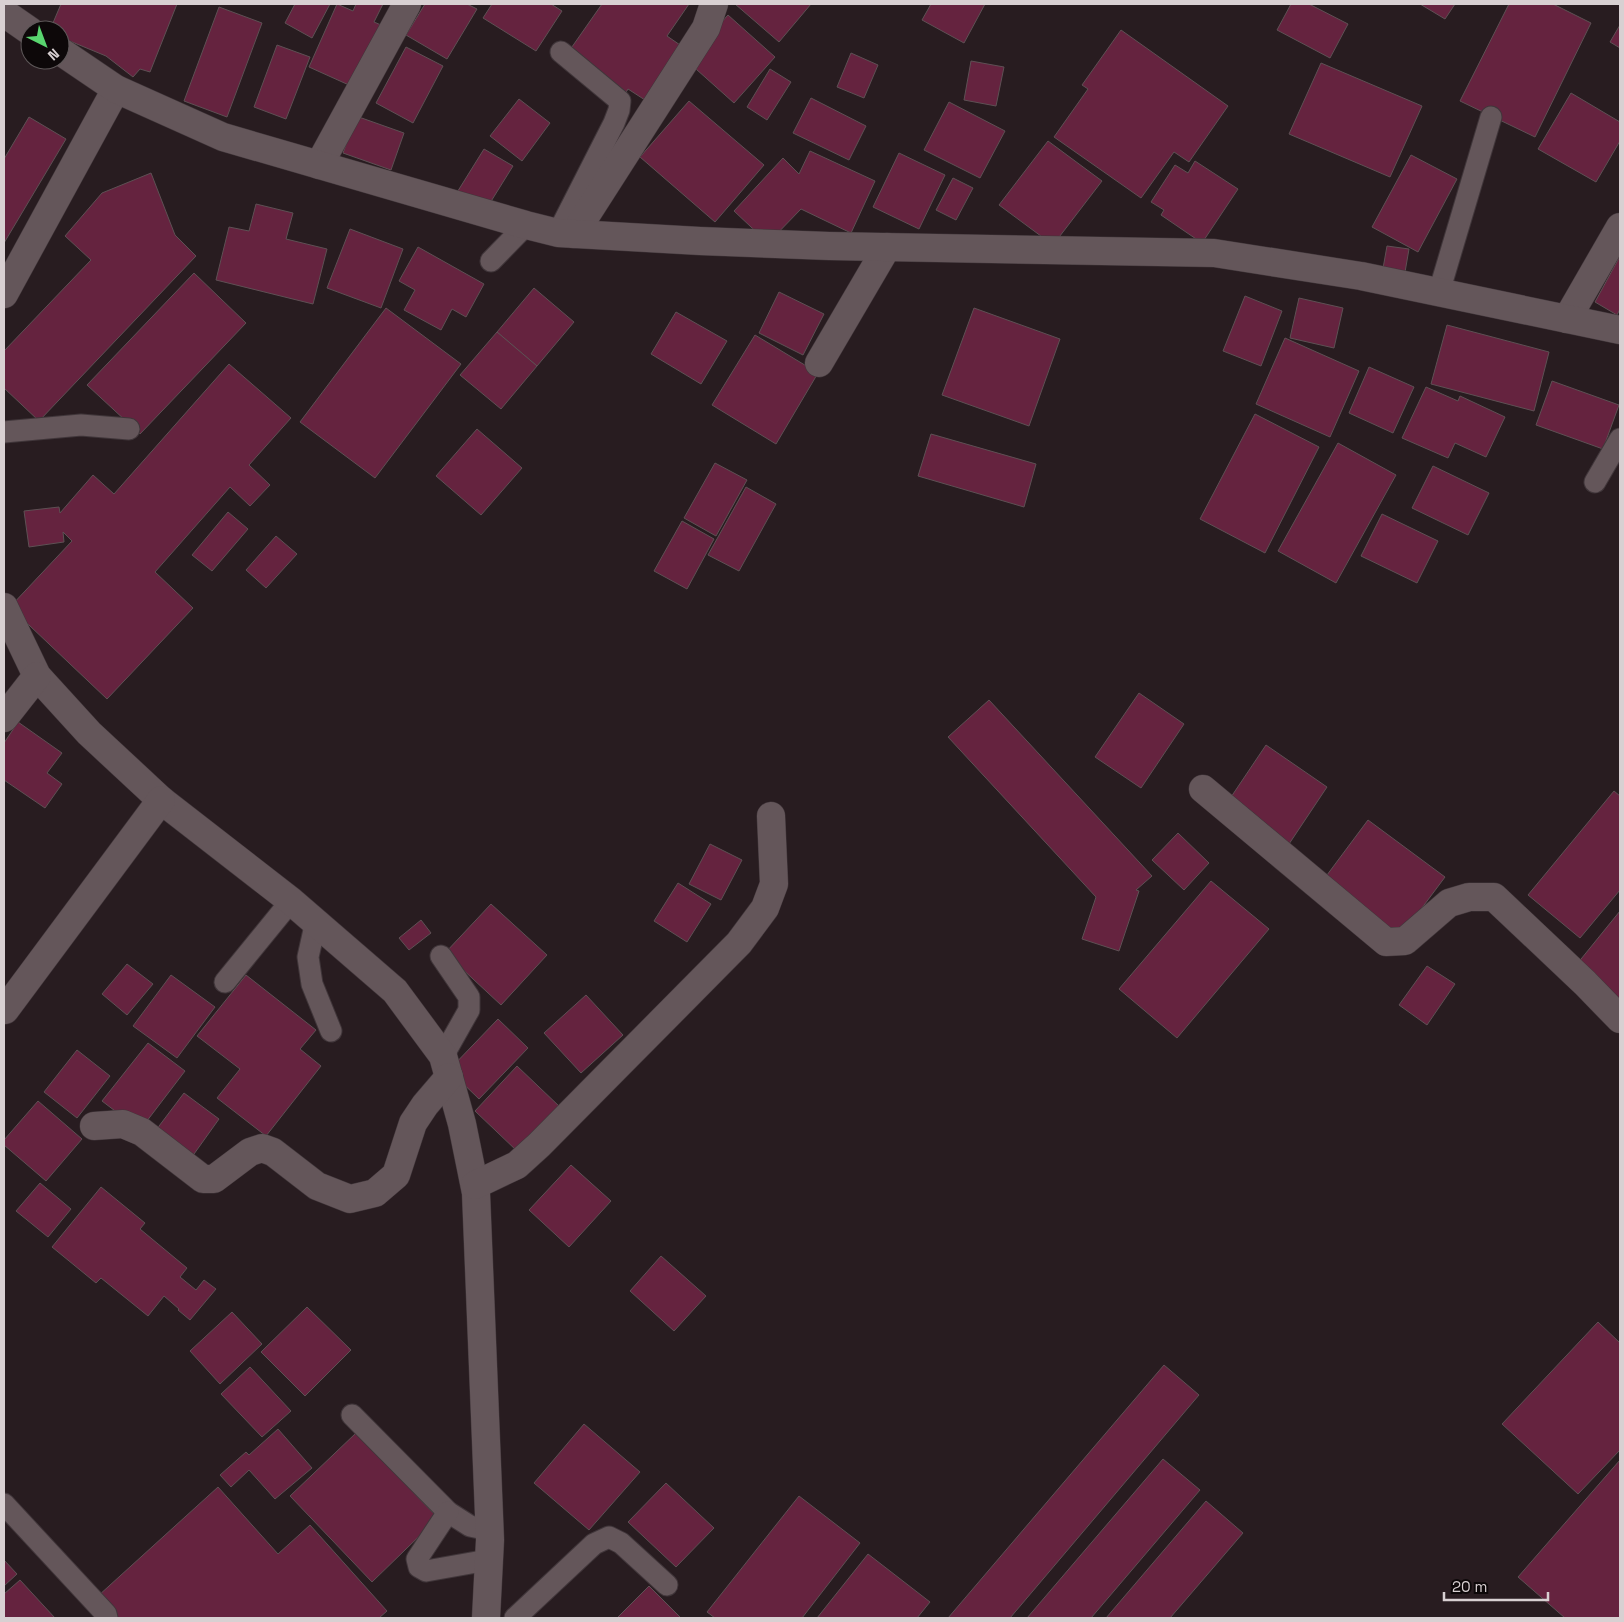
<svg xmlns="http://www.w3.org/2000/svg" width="1624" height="1622" font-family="'Space Grotesk',sans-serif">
  <rect width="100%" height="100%" fill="#281c20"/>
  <!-- building -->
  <g fill="#65233f" stroke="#5e5054">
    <path d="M61,4H177L150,72L140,69L133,77L106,56L60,37V30H50Z"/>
    <path d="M295,4H330L312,38L285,23Z"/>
    <path d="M337,4L353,11L356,4H383L374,22L388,28L360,90L309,67Z"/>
    <path d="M425,4H467L477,9L447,59L406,35Z"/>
    <path d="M492,4H551L562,11L536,51L483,18Z"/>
    <path d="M602,4H689L667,36L683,47L645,100L628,89L625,94L567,54Z"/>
    <path d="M735,4H811L779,42Z"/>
    <path d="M931,4H985L964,43L922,20Z"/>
    <path d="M1291,4H1309L1348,24L1330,58L1277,30Z"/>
    <path d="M1420,4H1455L1445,19Z"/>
    <path d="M1509,4H1553L1591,23L1535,137L1460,101Z"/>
    <path d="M219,7L262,23L227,117L184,101Z"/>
    <path d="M728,15L775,57L734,103L687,61Z"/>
    <path d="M1620,25V48L1610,42Z"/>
    <path d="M1121,30L1228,106L1189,162L1174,152L1141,198L1054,137L1088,89L1082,85Z"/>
    <path d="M277,45L310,57L286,119L254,107Z"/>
    <path d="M406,47L443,66L413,123L376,103Z"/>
    <path d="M851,53L878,65L864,98L837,87Z"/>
    <path d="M971,61L1004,67L996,106L964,100Z"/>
    <path d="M1321,63L1422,106L1390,177L1289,134Z"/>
    <path d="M770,69L791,82L767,120L747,107Z"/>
    <path d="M1571,93L1620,122V141L1596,182L1538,149Z"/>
    <path d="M811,98L866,126L849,160L793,133Z"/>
    <path d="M519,99L550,123L522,161L490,136Z"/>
    <path d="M689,101L764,165L715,222L640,157Z"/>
    <path d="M949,102L1005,131L980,178L924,150Z"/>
    <path d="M356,116L404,133L391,170L343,153Z"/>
    <path d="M29,117L66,139L4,243V159Z"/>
    <path d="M1048,141L1102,181L1053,245L999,205Z"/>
    <path d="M484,149L513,166L485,211L456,194Z"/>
    <path d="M810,151L875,181L851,233L801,209L768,243L734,211L783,158L799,174Z"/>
    <path d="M899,153L945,175L919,229L873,207Z"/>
    <path d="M1411,155L1457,179L1418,252L1372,227Z"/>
    <path d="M1195,161L1238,189L1202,243L1161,215L1164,210L1151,202L1175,165L1188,173Z"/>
    <path d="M151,173L175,235L196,256L39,421L4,388V351L91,260L65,236L102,193Z"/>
    <path d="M953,178L973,188L956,220L936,210Z"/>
    <path d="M256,204L293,213L286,239L327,249L313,304L216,280L229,227L249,231Z"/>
    <path d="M350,229L403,249L381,308L327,288Z"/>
    <path d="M1387,246L1409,249L1404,278L1382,274Z"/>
    <path d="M418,247L484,284L466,317L452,309L441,330L404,310L415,290L399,281Z"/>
    <path d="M1620,256V309L1617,315L1595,302Z"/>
    <path d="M194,273L246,323L140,434L87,385Z"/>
    <path d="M534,288L574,322L537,366L497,332Z"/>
    <path d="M779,292L824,314L803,355L759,333Z"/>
    <path d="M1245,296L1282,311L1261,366L1223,351Z"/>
    <path d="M1299,298L1343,308L1334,348L1290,338Z"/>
    <path d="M386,308L461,364L375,478L300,422Z"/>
    <path d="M974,308L1060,339L1029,426L942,395Z"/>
    <path d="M676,312L727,341L701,384L651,354Z"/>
    <path d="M1447,325L1549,352L1534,411L1431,384Z"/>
    <path d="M497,332L537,366L501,409L460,375Z"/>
    <path d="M755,335L818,373L776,444L712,405Z"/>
    <path d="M1285,338L1359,371L1330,437L1256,404Z"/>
    <path d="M229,364L291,418L249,465L270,485L250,506L230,487L155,572L193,608L107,699L10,607L72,541L63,532L64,542L29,547L24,511L59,507L60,513L93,475L114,494Z"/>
    <path d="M1369,367L1414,387L1393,433L1349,413Z"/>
    <path d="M1552,381L1619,405L1603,449L1536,425Z"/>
    <path d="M1426,387L1458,401L1460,396L1505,417L1486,457L1455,443L1448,458L1402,438Z"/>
    <path d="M1255,414L1319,447L1265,553L1200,519Z"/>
    <path d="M477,429L522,468L481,515L436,476Z"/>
    <path d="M931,434L1036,464L1024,507L918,476Z"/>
    <path d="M1338,443L1396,475L1336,583L1278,551Z"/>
    <path d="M715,463L747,480L716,536L684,518Z"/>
    <path d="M1433,466L1489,493L1468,535L1412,508Z"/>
    <path d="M746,487L776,504L739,571L708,555Z"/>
    <path d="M228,512L248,529L212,571L192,555Z"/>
    <path d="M1382,514L1438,541L1417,583L1361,556Z"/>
    <path d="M682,521L714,539L687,589L654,571Z"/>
    <path d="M276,536L297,554L266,588L246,570Z"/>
    <path d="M1139,693L1184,724L1141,788L1095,757Z"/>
    <path d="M989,700L1152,876L1136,890L1139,891L1119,951L1082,939L1096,897L948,737Z"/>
    <path d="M18,722L62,753L47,773L62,784L45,808L4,780V743Z"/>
    <path d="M1266,745L1327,787L1289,844L1227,803Z"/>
    <path d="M1614,791L1620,796V890L1580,938L1528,895Z"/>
    <path d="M1368,820L1445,877L1401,936L1324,879Z"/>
    <path d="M1178,833L1209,863L1184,890L1152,860Z"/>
    <path d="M710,844L742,860L721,900L689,884Z"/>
    <path d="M1211,881L1269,929L1177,1038L1119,989Z"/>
    <path d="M678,883L711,904L687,942L654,921Z"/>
    <path d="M491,904L547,955L501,1005L445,953Z"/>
    <path d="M1620,911V999L1577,964Z"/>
    <path d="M421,920L431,933L409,950L399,938Z"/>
    <path d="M127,964L153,984L127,1015L102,994Z"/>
    <path d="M1427,966L1455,984L1427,1025L1399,1005Z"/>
    <path d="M171,975L215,1007L177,1058L133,1026Z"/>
    <path d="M246,975L316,1030L300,1049L321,1066L266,1136L217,1098L240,1069L197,1036Z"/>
    <path d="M586,995L623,1035L581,1073L544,1033Z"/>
    <path d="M498,1019L528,1048L479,1099L449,1070Z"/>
    <path d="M148,1043L185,1071L140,1130L102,1101Z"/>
    <path d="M77,1050L110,1076L77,1118L44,1092Z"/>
    <path d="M517,1066L560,1107L518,1152L475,1111Z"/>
    <path d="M184,1093L219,1119L189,1161L153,1134Z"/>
    <path d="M38,1101L82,1139L46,1181L4,1145V1140Z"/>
    <path d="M571,1165L611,1201L569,1247L529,1210Z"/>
    <path d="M40,1183L71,1209L48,1237L16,1211Z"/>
    <path d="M101,1187L145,1223L140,1229L187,1268L180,1277L196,1290L204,1280L216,1289L190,1320L178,1310L179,1309L164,1296L148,1316L101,1278L96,1283L52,1247Z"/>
    <path d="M661,1256L706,1296L674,1331L630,1291Z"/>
    <path d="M307,1307L351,1350L305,1396L261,1352Z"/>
    <path d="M232,1312L262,1344L220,1384L190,1351Z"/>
    <path d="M1598,1322L1620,1343V1450L1578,1494L1502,1424Z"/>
    <path d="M1164,1365L1199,1395L1010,1618H948Z"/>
    <path d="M250,1367L291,1411L262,1437L221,1394Z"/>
    <path d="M584,1424L640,1472L589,1530L534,1483Z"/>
    <path d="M278,1429L312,1468L275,1499L249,1470L231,1487L220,1475L246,1452L249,1455Z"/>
    <path d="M356,1433L438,1518L372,1582L290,1496Z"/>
    <path d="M1163,1459L1200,1490L1091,1618H1027Z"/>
    <path d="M1620,1460V1618H1565L1518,1577Z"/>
    <path d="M666,1483L714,1528L676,1567L628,1522Z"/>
    <path d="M218,1487L278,1554L310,1525L387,1611L379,1618H118L98,1596Z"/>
    <path d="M799,1496L860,1543L802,1618H715L707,1612Z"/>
    <path d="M1206,1501L1243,1533L1170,1618H1106Z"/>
    <path d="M868,1554L930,1602L917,1618H817Z"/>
    <path d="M4,1560L17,1574L4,1586Z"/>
    <path d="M20,1580L55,1618H4V1594Z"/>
    <path d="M649,1586L681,1618H617Z"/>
  </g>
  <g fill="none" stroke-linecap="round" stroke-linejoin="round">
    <defs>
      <g id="service">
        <path d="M558,233L614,123L619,110L620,101L561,52"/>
        <path d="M491,261L526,225"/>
        <path d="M1439,292L1491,117"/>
        <path d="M4,432L81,425L129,429"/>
        <path d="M1595,482L1620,439"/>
        <path d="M316,921L308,957L312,984L331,1031"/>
        <path d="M441,956L469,997V1010L443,1056"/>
        <path d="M225,982L291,901"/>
        <path d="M352,1415L448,1512L470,1526L489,1530"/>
        <path d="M4,1504L106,1614L107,1618"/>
        <path d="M448,1512L417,1559L419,1567L426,1571L488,1560"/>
        <path d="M515,1618L594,1544L609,1537L621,1543L667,1585"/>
      </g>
      <g id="minor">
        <path d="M319,165L407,4"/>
        <path d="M574,234L706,28L714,4"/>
        <path d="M4,294L116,89"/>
        <path d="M1567,319L1620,227"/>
        <path d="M819,363L887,247"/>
        <path d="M4,607L37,676L89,733L161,800L291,901L395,991L443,1056L462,1124L476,1193L490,1540L486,1618"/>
        <path d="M4,718L37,676"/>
        <path d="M1203,789L1386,942L1405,941L1449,903L1469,897H1494L1585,983L1620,1019"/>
        <path d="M5,1010L161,800"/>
        <path d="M94,1126L123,1124L142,1132L203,1179H214L250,1152L262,1148L273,1152L317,1186L350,1199L375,1193L396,1175L413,1123L425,1105L449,1077"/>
        <path d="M475,1185L517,1165L539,1145L739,943L765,908L774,884L771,816"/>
      </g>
      <g id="tertiary">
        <path d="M4,13L30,31"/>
        <path d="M60,51L116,89L223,137L526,225L558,233L700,241L829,246L1214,253L1361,276L1620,330"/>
      </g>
    </defs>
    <!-- service casing -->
    <use href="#service" stroke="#40363a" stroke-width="23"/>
    <!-- minor casing -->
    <use href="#minor" stroke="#40363a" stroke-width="29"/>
    <!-- tertiary casing -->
    <use href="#tertiary" stroke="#40363a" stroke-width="29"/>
    <!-- service -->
    <use href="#service" stroke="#64565a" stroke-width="21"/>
    <!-- minor -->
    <use href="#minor" stroke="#64565a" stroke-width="28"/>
    <!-- tertiary -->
    <use href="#tertiary" stroke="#64565a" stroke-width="28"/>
  </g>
  <!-- border -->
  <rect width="1624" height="1622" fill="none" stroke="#d8d0d2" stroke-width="10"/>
  <!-- north arrow -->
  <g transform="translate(45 45) rotate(138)"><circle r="24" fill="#0d0809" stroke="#5e5859"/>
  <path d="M0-4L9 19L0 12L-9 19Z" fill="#59d56f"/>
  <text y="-8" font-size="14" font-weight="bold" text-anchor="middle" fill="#d8d0d2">N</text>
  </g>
  <!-- scale -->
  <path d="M1444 1592v8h104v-8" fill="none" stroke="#d8d0d2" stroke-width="2.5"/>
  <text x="1452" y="1592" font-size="15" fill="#d8d0d2" stroke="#0d0809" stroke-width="4" paint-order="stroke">20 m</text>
</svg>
